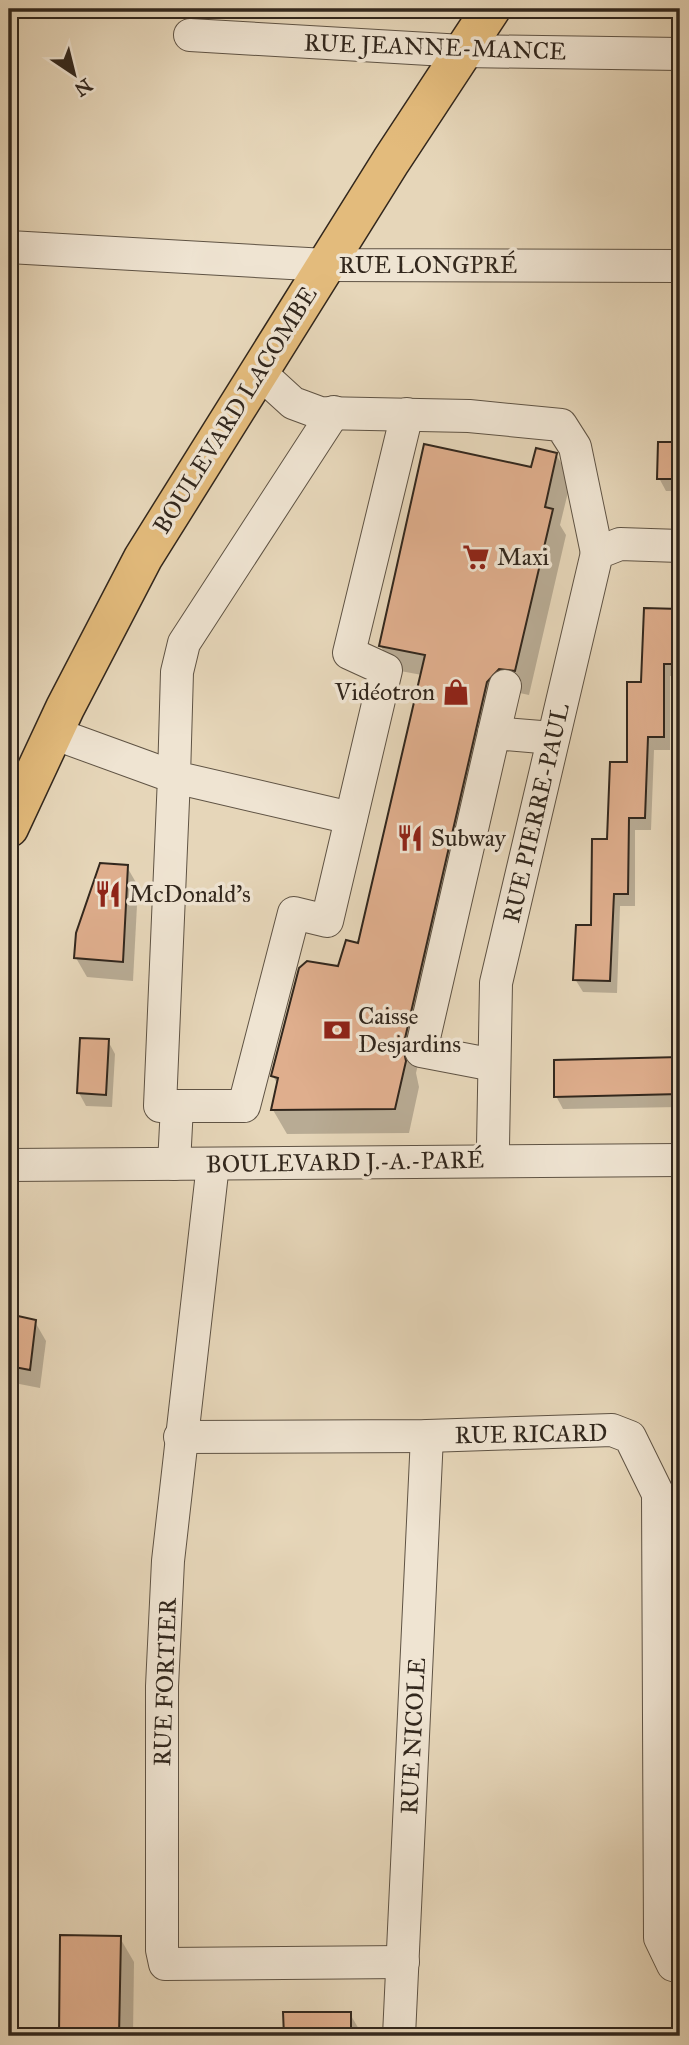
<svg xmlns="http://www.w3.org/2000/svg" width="689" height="2045" font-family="'IM FELL Great Primer',serif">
  <rect width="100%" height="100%" fill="#e6d6b9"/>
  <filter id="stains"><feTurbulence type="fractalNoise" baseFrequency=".00286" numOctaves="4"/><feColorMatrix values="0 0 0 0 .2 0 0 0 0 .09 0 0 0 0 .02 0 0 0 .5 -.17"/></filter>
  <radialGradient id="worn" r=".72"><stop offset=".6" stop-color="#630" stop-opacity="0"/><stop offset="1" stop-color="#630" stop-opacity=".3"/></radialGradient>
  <!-- shadow -->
  <g fill="#0003">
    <path d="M659,443L680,444V491H666L659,478Z"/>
    <path d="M537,450L557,456L571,480L560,525L566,535L529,695L515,692L500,707L416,1073L419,1087L409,1133L287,1134L273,1110L278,1085L273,1076L340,968L359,945L422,675L395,670L380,645L532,469Z"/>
    <path d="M680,611V676H670V750H654L651,830H635V906H620L617,993L583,992L575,979L593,927L643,684Z"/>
    <path d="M127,867L138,886L133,981L87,977L76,958Z"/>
    <path d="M108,1041L115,1054L112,1107L86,1106L79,1093Z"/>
    <path d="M680,1059V1107L563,1109L556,1096V1062Z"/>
    <path d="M9,1316L35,1322L46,1341L40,1388L9,1382Z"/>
    <path d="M62,1937L120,1938L134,1962L133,2036H61Z"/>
    <path d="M285,2014H350L363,2036H286Z"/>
  </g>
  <!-- building -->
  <g fill="#dfae8d" stroke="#32271d" stroke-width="2">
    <path d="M658,442H680V479H657Z"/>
    <path d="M424,444L531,467L536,448L557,453L545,507L553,509L515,671L499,669L487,682L403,1047L406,1061L395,1109L271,1110L278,1078L271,1076L299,968L307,961L338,966L346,940L358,943L425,655L379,646Z"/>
    <path d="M644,608L680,609L679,664H664V737H648L645,818H629L628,894H614L610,981L573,980L576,925H591L592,839H607L610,762H627V682H641Z"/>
    <path d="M100,863L128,865L123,962L74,958L76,933Z"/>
    <path d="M80,1038L109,1039L106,1095L77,1093Z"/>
    <path d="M680,1057V1094L554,1097V1060Z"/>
    <path d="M9,1314L36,1320L30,1370L9,1366Z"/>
    <path d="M60,1935L121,1936L119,2036H59Z"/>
    <path d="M283,2012H351V2036H284Z"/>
  </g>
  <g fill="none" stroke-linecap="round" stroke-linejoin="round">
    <defs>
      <g id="minor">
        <path d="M190,35L463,51L680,54"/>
        <path d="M9,247L326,265L680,266"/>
        <path d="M258,371L293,403L320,413L469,416L561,425L575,447L597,553"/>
        <path d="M334,412L184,643L177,672L174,777L351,818"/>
        <path d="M53,733L174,777L160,1106H177L174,1164"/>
        <path d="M494,733L505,686"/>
        <path d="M494,1065L421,1051L494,733L553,738"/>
        <path d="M177,1106H244L294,913L327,921L386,670L349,653L407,414"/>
        <path d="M496,1161L493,1146L496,983L597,553L620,544L680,546"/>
        <path d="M213,1164L168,1561L162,1686V1950L165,1964L403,1962"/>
        <path d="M9,1165L680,1160"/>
        <path d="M180,1437L427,1436L612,1430L630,1437L658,1494L660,1938L673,1965L680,1967"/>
        <path d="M399,2036L427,1436"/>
      </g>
      <path id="major" d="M9,828L65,708L143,558L391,161L491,9"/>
    </defs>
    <!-- minor casing -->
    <use href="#minor" stroke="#5f5344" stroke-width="34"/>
    <!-- major casing -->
    <use href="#major" stroke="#32271d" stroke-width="41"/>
    <!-- minor -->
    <use href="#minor" stroke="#efe4d2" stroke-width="32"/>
    <!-- major -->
    <use href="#major" stroke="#e3bb7c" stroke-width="38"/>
  </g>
  <!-- icons -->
  <defs>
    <symbol id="supermarket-bare" viewBox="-9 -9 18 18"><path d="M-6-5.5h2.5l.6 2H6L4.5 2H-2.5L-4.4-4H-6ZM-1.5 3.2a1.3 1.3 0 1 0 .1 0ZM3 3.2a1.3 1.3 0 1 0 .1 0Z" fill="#8f2418" stroke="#efe4d2" stroke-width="2.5" paint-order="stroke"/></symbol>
    <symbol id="shop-bare" viewBox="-9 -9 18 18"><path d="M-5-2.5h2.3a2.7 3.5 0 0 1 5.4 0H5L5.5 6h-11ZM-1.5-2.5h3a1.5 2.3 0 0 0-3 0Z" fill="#8f2418" stroke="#efe4d2" stroke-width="2.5" paint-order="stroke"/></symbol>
    <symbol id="restaurant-bare" viewBox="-9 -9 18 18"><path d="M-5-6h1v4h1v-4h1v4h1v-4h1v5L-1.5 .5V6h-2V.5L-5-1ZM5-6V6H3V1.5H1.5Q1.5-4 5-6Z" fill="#8f2418" stroke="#efe4d2" stroke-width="2.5" paint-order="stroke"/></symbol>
    <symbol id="bank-bare" viewBox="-9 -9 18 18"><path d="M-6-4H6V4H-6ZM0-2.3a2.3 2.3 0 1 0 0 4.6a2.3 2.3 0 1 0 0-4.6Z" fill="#8f2418" stroke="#efe4d2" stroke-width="2.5" paint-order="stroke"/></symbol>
  </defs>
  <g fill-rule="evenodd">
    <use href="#supermarket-bare" x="457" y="538" width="38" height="38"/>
    <use href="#shop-bare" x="437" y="673" width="38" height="38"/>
    <use href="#restaurant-bare" x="391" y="819" width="38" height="38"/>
    <use href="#restaurant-bare" x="89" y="875" width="38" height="38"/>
    <use href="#bank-bare" x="318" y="1011" width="38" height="38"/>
  </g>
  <g text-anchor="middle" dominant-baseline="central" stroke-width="7" stroke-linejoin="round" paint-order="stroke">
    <!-- street labels -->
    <g font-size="24" fill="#32271d" stroke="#efe4d2">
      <text transform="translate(435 47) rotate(2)">RUE JEANNE-MANCE</text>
      <text x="428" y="265">RUE LONGPRÉ</text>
      <text transform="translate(235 410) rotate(-58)">BOULEVARD LACOMBE</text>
      <text transform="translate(536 813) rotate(-77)">RUE PIERRE-PAUL</text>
      <text transform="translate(345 1162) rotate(-1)">BOULEVARD J.-A.-PARÉ</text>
      <text transform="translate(531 1434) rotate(-1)">RUE RICARD</text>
      <text transform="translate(165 1682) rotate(-88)">RUE FORTIER</text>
      <text transform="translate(413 1736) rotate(-87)">RUE NICOLE</text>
    </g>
    <!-- poi labels -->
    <g font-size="24" fill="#32271d" stroke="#efe4d2" text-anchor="start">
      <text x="497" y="557">Maxi</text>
      <text x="435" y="692" text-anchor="end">Vidéotron</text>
      <text x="431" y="838">Subway</text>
      <text x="129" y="894">McDonald's</text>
      <text x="358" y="1016">Caisse<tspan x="358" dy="28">Desjardins</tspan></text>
    </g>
  </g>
  <!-- margin -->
  <rect width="689" height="2045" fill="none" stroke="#e6d6b9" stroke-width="35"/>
  <rect x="10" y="10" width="668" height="2024" fill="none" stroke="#32271d" stroke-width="3.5"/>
  <rect x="18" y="18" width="654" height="2010" fill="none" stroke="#32271d" stroke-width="2"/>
  <!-- north arrow -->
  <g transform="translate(74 74) rotate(145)" stroke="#efe4d2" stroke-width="5" paint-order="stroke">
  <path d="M0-5L12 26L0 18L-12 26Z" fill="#32271d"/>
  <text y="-10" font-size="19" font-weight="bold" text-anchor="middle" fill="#32271d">N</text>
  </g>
  <rect width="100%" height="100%" filter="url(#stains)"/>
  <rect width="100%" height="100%" fill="url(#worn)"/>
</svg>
